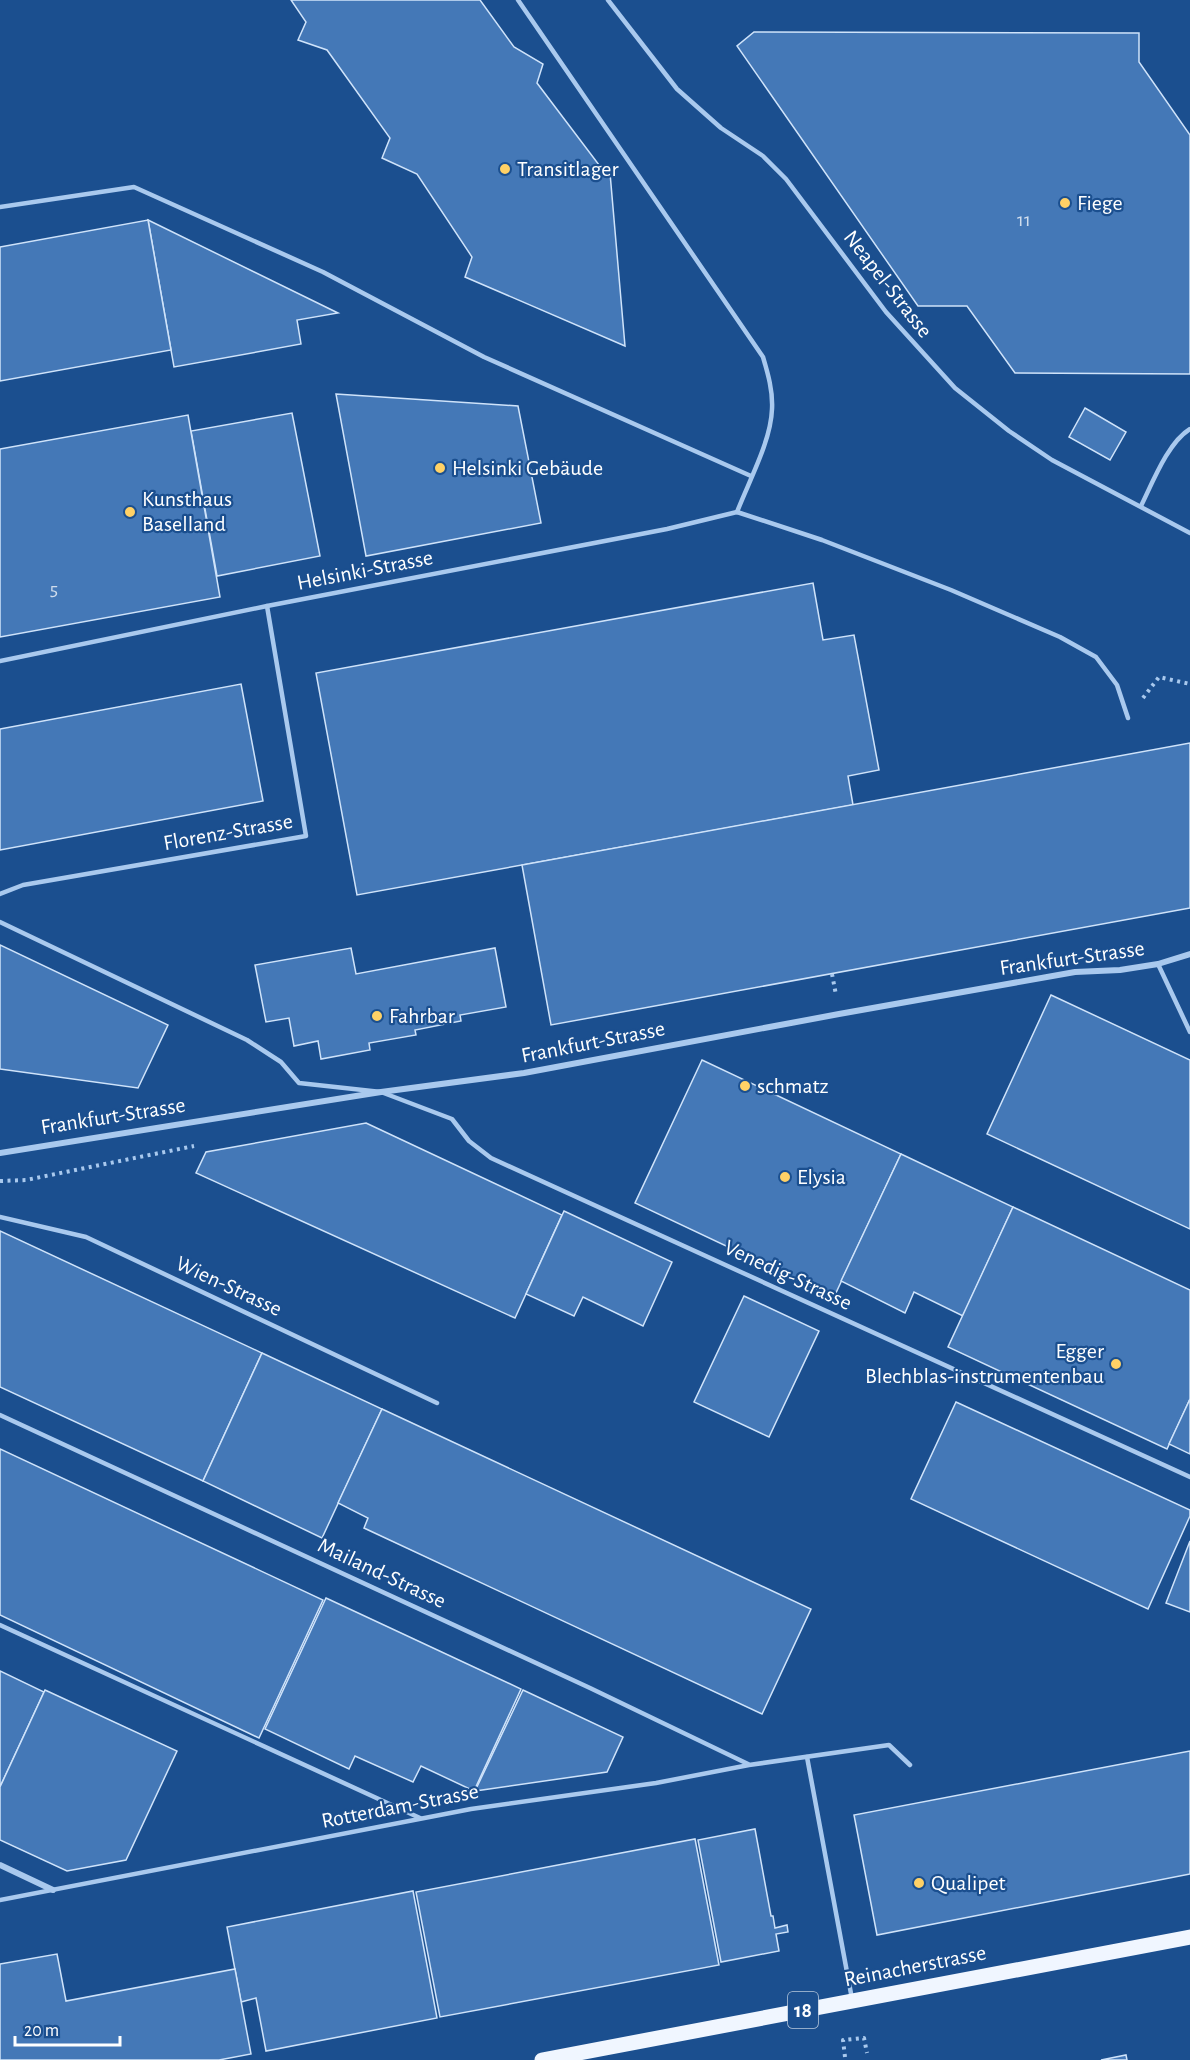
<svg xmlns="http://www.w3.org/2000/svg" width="1190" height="2060" font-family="'Alegreya Sans',sans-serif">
  <rect width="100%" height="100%" fill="#1b4f8f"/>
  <!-- building -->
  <g fill="#4478b7" stroke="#cfe3fa" stroke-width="1.5">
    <path d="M291,0H480L514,47L543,64L537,83L599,165L610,173L625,346L465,277L472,257L417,174L382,158L390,138L327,50L298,40L306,22Z"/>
    <path d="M754,32L1139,33V62L1190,135V374L1015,373L967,306H918L737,46Z"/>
    <path d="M148,220L338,313L297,320L301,344L174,367Z"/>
    <path d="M148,220L171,350L0,381V247Z"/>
    <path d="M336,394L518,406L541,523L366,556Z"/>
    <path d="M1085,408L1126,432L1110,460L1069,437Z"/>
    <path d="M292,413L320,556L217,576L191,431Z"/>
    <path d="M188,415L220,597L0,637V449Z"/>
    <path d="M813,583L823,640L854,635L879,770L848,776L853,805L357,895L316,673Z"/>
    <path d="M241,684L263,801L0,850V729Z"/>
    <path d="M1190,743V908L551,1025L522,865Z"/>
    <path d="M0,945L168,1025L138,1088L0,1069Z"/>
    <path d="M351,948L356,974L495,948L506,1007L460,1015L461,1021L415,1030L416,1035L369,1043L370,1050L321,1059L318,1041L294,1046L289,1018L266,1022L255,965Z"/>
    <path d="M1051,995L1190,1060V1229L987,1134Z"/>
    <path d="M702,1060L901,1154L834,1297L635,1203Z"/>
    <path d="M366,1123L562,1215L515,1318L196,1173L206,1152Z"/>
    <path d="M901,1154L1013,1207L963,1316L914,1292L905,1313L841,1281Z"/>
    <path d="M1013,1207L1190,1290V1399L1167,1449L948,1347Z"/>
    <path d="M564,1211L672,1262L643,1326L583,1297L574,1316L526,1294Z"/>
    <path d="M0,1231L262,1353L203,1481L0,1387Z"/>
    <path d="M744,1296L819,1331L769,1437L694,1402Z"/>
    <path d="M262,1353L382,1409L322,1538L203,1481Z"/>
    <path d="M1190,1399V1454L1169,1444Z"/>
    <path d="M956,1402L1190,1510V1516L1148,1609L911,1499Z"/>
    <path d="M382,1409L811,1609L762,1714L364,1528L368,1518L338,1503Z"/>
    <path d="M0,1449L323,1600L259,1738L0,1615Z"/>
    <path d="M1190,1541V1612L1166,1603Z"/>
    <path d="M326,1598L521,1689L474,1791L421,1766L413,1782L355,1756L349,1769L265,1729Z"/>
    <path d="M0,1671L44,1692L0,1787Z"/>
    <path d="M45,1690L177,1751L126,1860L67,1871L0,1840V1787Z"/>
    <path d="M523,1690L623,1737L607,1772L475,1791Z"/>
    <path d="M1190,1751V1874L877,1935L854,1815Z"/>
    <path d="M755,1829L771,1916H773L775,1928L787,1925L788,1932L776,1934L779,1951L721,1962L698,1840Z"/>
    <path d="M695,1839L719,1965L440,2017L416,1892Z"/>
    <path d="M413,1891L437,2018L266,2051L256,1998L241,2002L227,1927Z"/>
    <path d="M57,1954L66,2001L235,1969L251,2054L219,2060H0V1964Z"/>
    <path d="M1126,2055L1127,2060H1101Z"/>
  </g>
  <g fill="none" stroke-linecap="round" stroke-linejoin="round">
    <!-- path -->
    <g stroke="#a9c9ee" stroke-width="4" stroke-dasharray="3 4.5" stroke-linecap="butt">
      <path d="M1143,698L1159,677L1190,684"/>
      <path d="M832,974L836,995"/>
      <path d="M0,1181L26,1180L194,1146"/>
      <path d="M845,2057L843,2040L864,2038L867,2053"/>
    </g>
    <!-- service -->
    <g stroke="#a9c9ee" stroke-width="4.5">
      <path d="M518,0L763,357C768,374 773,391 772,409C771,441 749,481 737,512"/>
      <path d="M608,0L677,89L721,128L763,156L786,179L886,312L955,388L1009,431L1052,460L1190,533"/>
      <path d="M0,207L134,187L323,272L484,357L751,476"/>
      <path d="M1141,506C1152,484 1168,442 1190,429"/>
      <path d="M737,512L822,540L951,590L1060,637L1096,657L1117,685L1128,718"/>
      <path d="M0,661L267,606L667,529L737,512"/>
      <path d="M0,894L23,885L306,836L267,606"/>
      <path d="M0,922L247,1040L281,1062L299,1083L381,1092L452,1119L469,1141L491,1158L1190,1477"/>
      <path d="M1158,964L1190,1032"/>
      <path d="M0,1217L86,1237L437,1403"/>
      <path d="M0,1415L590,1688L748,1764"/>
      <path d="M0,1625L420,1818"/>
      <path d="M807,1757L852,1999"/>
      <path d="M0,1900L471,1809L656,1783L749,1765L889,1745L910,1765"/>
    </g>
    <!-- minor -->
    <g stroke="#a9c9ee" stroke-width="6">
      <path d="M0,1153L381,1092L524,1073L839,1014L1075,972L1120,970L1158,964L1190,954"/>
      <path d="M0,1865L53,1890"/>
    </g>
    <!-- primary -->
    <path stroke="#f0f6ff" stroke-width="15" d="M542,2060L1190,1937"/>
  </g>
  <!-- markers -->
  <g fill="#ffd166" stroke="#1b4f8f" stroke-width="2">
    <circle cx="505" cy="169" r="6"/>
    <circle cx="1065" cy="203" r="6"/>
    <circle cx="440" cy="468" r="6"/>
    <circle cx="130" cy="512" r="6"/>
    <circle cx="377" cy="1016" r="6"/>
    <circle cx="745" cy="1086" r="6"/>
    <circle cx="785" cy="1177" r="6"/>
    <circle cx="1116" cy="1364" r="6"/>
    <circle cx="919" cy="1883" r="6"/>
  </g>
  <g text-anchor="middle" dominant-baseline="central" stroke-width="4.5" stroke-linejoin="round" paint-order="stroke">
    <!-- number labels -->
    <g font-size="20" fill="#d0dded">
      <text x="1024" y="220">11</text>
      <text x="54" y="589">5</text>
    </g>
    <!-- shield labels -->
    <rect fill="#1b4f8f" stroke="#bbcadd" stroke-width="1.5" x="788" y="1992" width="30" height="36" rx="4.5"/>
    <g font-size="21" font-weight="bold" fill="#fff">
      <text x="803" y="2010">18</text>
    </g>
    <!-- poi labels -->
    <g font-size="22" fill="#fff" stroke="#1b4f8f" text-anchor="start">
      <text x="517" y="169">Transitlager</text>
      <text x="1077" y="203">Fiege</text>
      <text x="452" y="468">Helsinki Gebäude</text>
      <text x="142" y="499">Kunsthaus<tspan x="142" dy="25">Baselland</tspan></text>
      <text x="389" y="1016">Fahrbar</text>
      <text x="757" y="1086">schmatz</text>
      <text x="797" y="1177">Elysia</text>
      <text x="1104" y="1351" text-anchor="end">Egger<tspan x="1104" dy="25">Blechblas-instrumentenbau</tspan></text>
      <text x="931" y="1883">Qualipet</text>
    </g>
    <!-- street labels -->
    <g font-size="22" fill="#fff" stroke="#1b4f8f">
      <text transform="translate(888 284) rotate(52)">Neapel-Strasse</text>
      <text transform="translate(365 570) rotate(-11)">Helsinki-Strasse</text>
      <text transform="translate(228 832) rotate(-10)">Florenz-Strasse</text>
      <text transform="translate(1072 958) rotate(-8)">Frankfurt-Strasse</text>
      <text transform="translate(593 1042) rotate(-11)">Frankfurt-Strasse</text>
      <text transform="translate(113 1116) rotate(-9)">Frankfurt-Strasse</text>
      <text transform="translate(788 1275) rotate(25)">Venedig-Strasse</text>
      <text transform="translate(229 1286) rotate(25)">Wien-Strasse</text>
      <text transform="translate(382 1573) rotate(25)">Mailand-Strasse</text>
      <text transform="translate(400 1806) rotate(-11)">Rotterdam-Strasse</text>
      <text transform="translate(915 1966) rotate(-11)">Reinacherstrasse</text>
    </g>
  </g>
  <!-- scale -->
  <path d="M15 2036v9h105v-9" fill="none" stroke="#ffffff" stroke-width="3"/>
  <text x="24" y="2036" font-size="18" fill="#ffffff" stroke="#1b4f8f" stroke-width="4.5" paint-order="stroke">20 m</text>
</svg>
